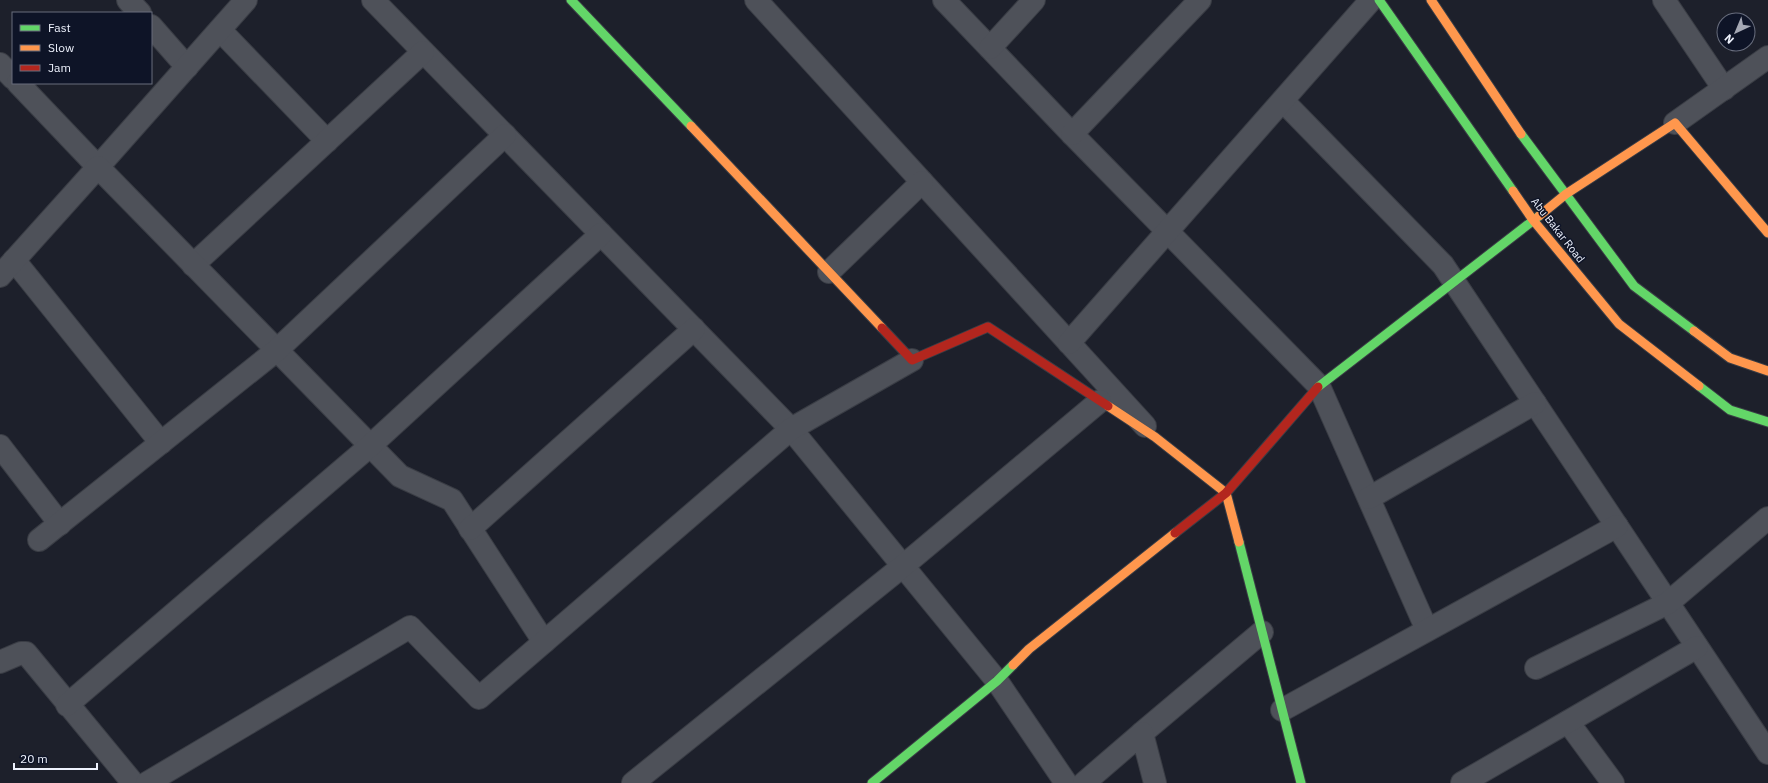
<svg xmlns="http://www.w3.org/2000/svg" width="1768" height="783" font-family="'IBM Plex Sans',sans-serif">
  <rect width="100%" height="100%" fill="#1d202b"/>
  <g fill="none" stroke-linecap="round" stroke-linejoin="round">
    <defs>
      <g id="street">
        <path d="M128,0L140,13"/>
        <path d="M373,0L791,429L997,681L1066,783"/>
        <path d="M756,0L1145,426"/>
        <path d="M944,0L1072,134L1319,386L1427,630"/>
        <path d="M1664,0L1724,89"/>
        <path d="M151,26L187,67"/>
        <path d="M220,30L327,141"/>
        <path d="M990,48L1034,0"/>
        <path d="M0,64L13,78"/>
        <path d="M18,83L98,167L246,0"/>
        <path d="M1283,101L1443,265L1768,753"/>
        <path d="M1675,123L1768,57"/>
        <path d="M1072,134L1200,0"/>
        <path d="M14,260L161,443"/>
        <path d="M193,265L423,52"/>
        <path d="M829,272L922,182"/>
        <path d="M0,276L98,167L400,476L452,500L544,642"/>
        <path d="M1069,343L1371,0"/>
        <path d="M0,446L60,524"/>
        <path d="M1369,498L1535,403"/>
        <path d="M470,529L694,329"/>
        <path d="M39,540L277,350L505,135"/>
        <path d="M0,662L21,653H26L133,783"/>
        <path d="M1536,668L1668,603L1768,518"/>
        <path d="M67,705L370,446L601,234"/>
        <path d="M1282,710L1617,526"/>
        <path d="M1568,722L1613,783"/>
        <path d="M1142,733L1262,632"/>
        <path d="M147,783L410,627L479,698L791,429L912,360"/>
        <path d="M633,783L903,566L1100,401"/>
        <path d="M1084,783L1142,733L1155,783"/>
        <path d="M1462,783L1697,647"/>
      </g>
      <g id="fast">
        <path d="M571,0L691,126"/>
        <path d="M1379,0L1513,191"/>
        <path d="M1521,134L1634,286L1694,331"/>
        <path d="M1699,386L1730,410L1768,422"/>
        <path d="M1318,387L1539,216"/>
        <path d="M1239,542L1301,783"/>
        <path d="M872,783L997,681L1013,665"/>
      </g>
      <g id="slow">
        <path d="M1431,0L1521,134"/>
        <path d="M691,126L882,328"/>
        <path d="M1513,191L1533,220L1619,324L1699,386"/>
        <path d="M1539,216L1566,194L1675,123L1768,233"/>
        <path d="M1694,331L1730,358L1768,371"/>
        <path d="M1108,406L1155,437L1226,493L1239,542"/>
        <path d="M1013,665L1029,649L1175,533"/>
      </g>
      <g id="jam">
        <path d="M882,328L912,360L988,327L1108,406"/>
        <path d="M1175,533L1226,493L1318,387"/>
      </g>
    </defs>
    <!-- street casing -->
    <use href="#street" stroke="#3a3d45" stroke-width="24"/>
    <!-- fast casing -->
    <use href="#fast" stroke="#3a3d45" stroke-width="11"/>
    <!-- slow casing -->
    <use href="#slow" stroke="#3a3d45" stroke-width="11"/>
    <!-- jam casing -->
    <use href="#jam" stroke="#3a3d45" stroke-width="11"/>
    <!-- street -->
    <use href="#street" stroke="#4e5159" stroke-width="22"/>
    <!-- fast -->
    <use href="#fast" stroke="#63d668" stroke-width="9"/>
    <!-- slow -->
    <use href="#slow" stroke="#ff974d" stroke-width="9"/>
    <!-- jam -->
    <use href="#jam" stroke="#b3261e" stroke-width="9"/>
  </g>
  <g text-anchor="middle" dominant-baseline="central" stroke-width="3" stroke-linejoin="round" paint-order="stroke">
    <!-- street labels -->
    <g font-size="11" fill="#eef2fd" stroke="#0e1427">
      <text transform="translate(1558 230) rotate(52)">Abu Bakar Road</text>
    </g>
  </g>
  <!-- legend -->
  <rect x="12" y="12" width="140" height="72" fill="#0e1427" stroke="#686d7d"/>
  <rect x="20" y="25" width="20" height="6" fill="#63d668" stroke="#686d7d"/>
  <text x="48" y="32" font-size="12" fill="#eef2fd">Fast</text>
  <rect x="20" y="45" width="20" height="6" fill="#ff974d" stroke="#686d7d"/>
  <text x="48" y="52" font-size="12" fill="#eef2fd">Slow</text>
  <rect x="20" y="65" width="20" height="6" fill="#b3261e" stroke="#686d7d"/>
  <text x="48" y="72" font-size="12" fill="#eef2fd">Jam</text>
  <!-- north arrow -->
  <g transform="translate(1736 32) rotate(224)"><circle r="19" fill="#0e1427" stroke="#686d7d"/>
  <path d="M0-3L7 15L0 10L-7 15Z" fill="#a5a8b4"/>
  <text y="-6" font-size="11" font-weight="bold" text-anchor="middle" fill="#eef2fd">N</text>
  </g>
  <!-- scale -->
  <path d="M14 763v6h83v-6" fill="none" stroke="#eef2fd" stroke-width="2"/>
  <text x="20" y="763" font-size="12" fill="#eef2fd" stroke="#0e1427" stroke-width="3" paint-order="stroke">20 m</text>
</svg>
